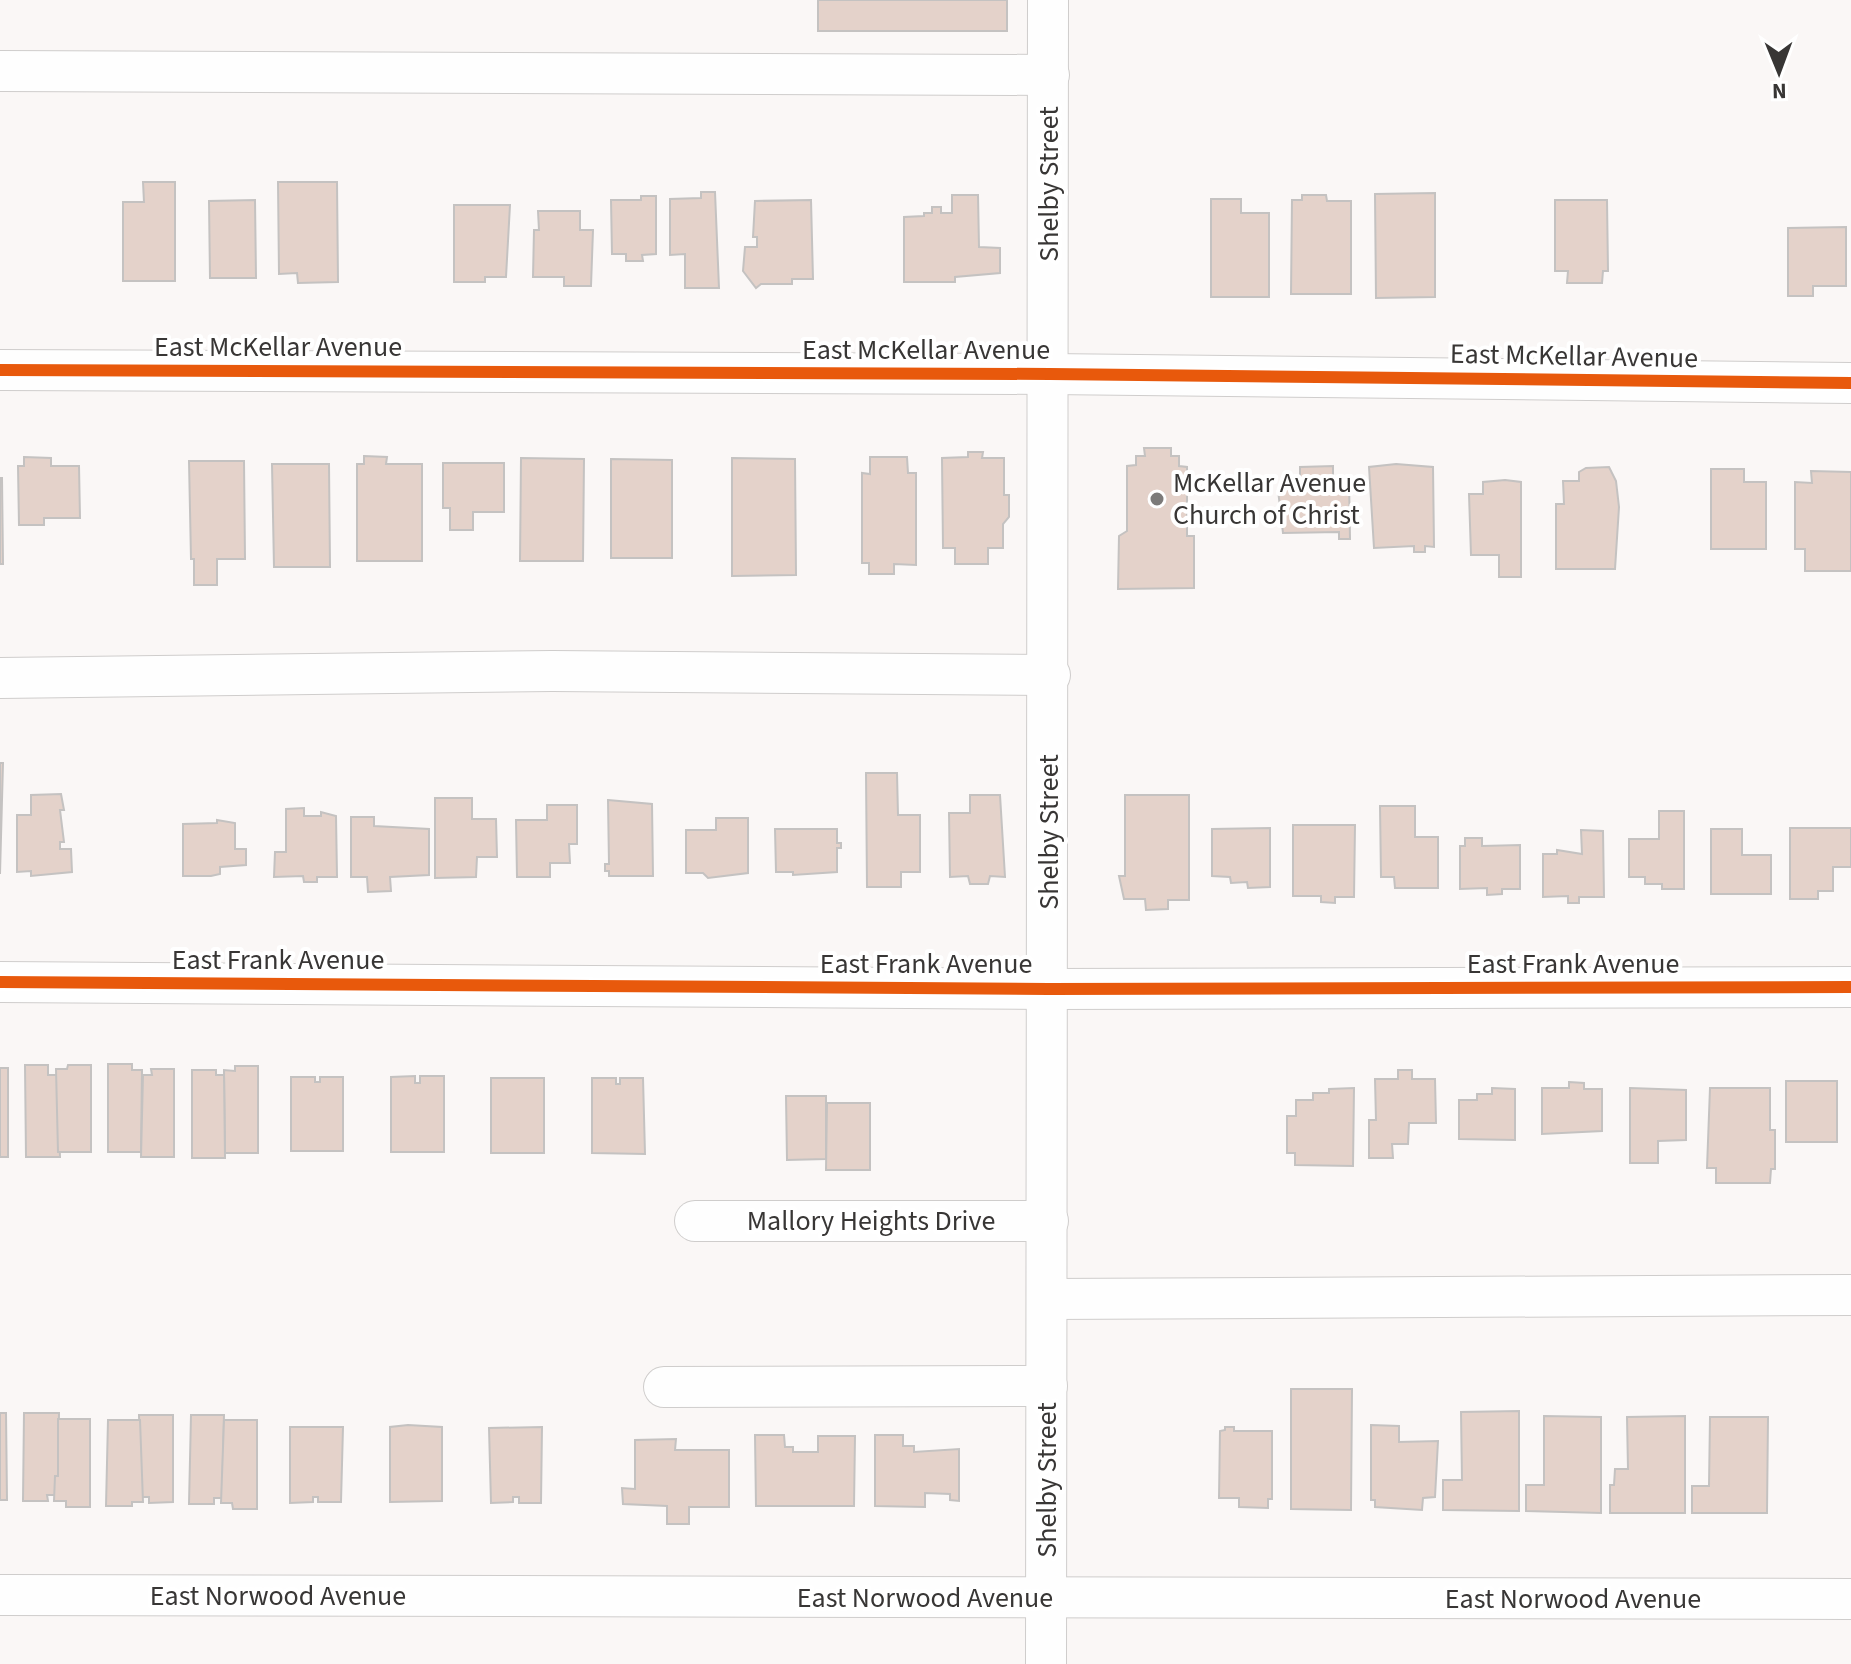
<svg xmlns="http://www.w3.org/2000/svg" width="1851" height="1664" font-family="'Source Sans 3',sans-serif">
  <rect width="100%" height="100%" fill="#faf7f6"/>
  <!-- building -->
  <g fill="#e4d2ca" stroke="#c4c2c1" stroke-width="2">
    <rect x="818" y="0" width="189" height="31"/>
    <path d="M143,182H175V281H123V202H144Z"/>
    <path d="M278,182H337L338,282L298,283L297,273L279,274Z"/>
    <path d="M701,192H715L719,288H685V254L670,255V199L701,198Z"/>
    <path d="M1435,193V297L1376,298L1375,194Z"/>
    <path d="M952,195H978L979,247L1000,248V273L955,277V282H904V217L924,216V213H932V207H941V213H952Z"/>
    <path d="M1302,195H1326L1327,201H1351V294H1291L1292,200H1302Z"/>
    <path d="M641,196H656V254L642,255L643,261H626V254H612L611,200H641Z"/>
    <path d="M1211,199H1241V213H1269V297H1211Z"/>
    <path d="M255,200L256,278H210L209,201Z"/>
    <path d="M811,200L813,279H792V284H761L756,288L743,271L745,247H757V237H753L755,201Z"/>
    <path d="M1555,200H1607L1608,271H1603L1602,283H1567L1568,271H1555Z"/>
    <path d="M454,205H510L506,277H485V282H454Z"/>
    <path d="M538,211H580V230H593L591,286H564V277H533L534,230H539Z"/>
    <path d="M1846,227V286H1813V296H1788V228Z"/>
    <path d="M1144,448H1171V456H1179V466L1187,467V536H1194V588L1118,589L1119,536L1127,531V466L1136,465V456H1145Z"/>
    <path d="M968,452H983L982,458H1004V495H1009V517L1003,524V548H988V564H955V548H943L942,458L968,457Z"/>
    <path d="M364,456L387,457L386,464H422V561H357V464H364Z"/>
    <path d="M24,457L51,458V466H79L80,518H44V525H19L18,466H24Z"/>
    <path d="M870,457H907L908,473H916V565L894,564V574H869V563H862V473L870,474Z"/>
    <path d="M521,458L584,459L583,561H520Z"/>
    <path d="M732,458L795,459L796,575L732,576Z"/>
    <path d="M611,459L672,460V558H611Z"/>
    <path d="M189,461H244L245,559H217V585H194V559H191Z"/>
    <path d="M443,463H504V512H473V530H450V508H443Z"/>
    <path d="M272,464H329L330,567H274Z"/>
    <path d="M1396,464L1433,467L1434,547L1425,546V552H1414V546L1374,548L1369,467Z"/>
    <path d="M1333,466V479H1349L1350,539H1339V532L1283,533L1278,490H1284L1283,479H1300V467Z"/>
    <path d="M1609,467L1616,481L1619,507L1615,569H1556V504H1564L1563,481H1579V472L1586,468Z"/>
    <path d="M1711,469H1744V482H1766V549H1711Z"/>
    <path d="M1811,471L1851,472V571H1805V549H1795V482L1812,483Z"/>
    <path d="M0,478H2L3,564H0Z"/>
    <path d="M1505,480L1521,482V577H1499V555H1471L1469,494H1483V482Z"/>
    <path d="M0,763H3L0,874Z"/>
    <path d="M866,773H897L898,815H920V872H901V887H867Z"/>
    <path d="M61,794L64,810H60L64,842H60V849H71L72,872L31,876V871L17,872V815H31V795Z"/>
    <path d="M970,795H1000L1005,877L990,876L988,884H970L968,876L950,877L949,813H970Z"/>
    <path d="M1125,795H1189V900H1168V909L1146,910L1145,899H1124L1119,876H1125Z"/>
    <path d="M435,798H472V819H496L497,857H477L476,877L435,878Z"/>
    <path d="M608,800L652,804L653,876H609V871H605V864H609Z"/>
    <path d="M547,805H577V844H569L570,863H550V877H517L516,820H547Z"/>
    <path d="M1380,806H1415V837H1438V888H1395L1394,877H1381Z"/>
    <path d="M304,808V816H321V812L336,816L337,877H317V882H304L303,876L274,877L275,852H286V809Z"/>
    <path d="M1659,811H1684V889H1662V884H1645V877H1629V839H1659Z"/>
    <path d="M351,817H374V826L429,829V875L390,877L391,891L368,892L367,877H351Z"/>
    <path d="M716,818H748V873L708,878L703,873H686V830H716Z"/>
    <path d="M217,820L235,823V849H246V865L220,867V874L211,876H183V824L217,823Z"/>
    <path d="M1293,825H1355L1354,897H1335V903L1321,902V896H1293Z"/>
    <path d="M1270,828V887L1248,888L1247,882L1231,883L1230,877L1212,876V829Z"/>
    <path d="M1790,828H1851V867H1833V891H1818V899H1790Z"/>
    <path d="M775,829H837V843H841V848H837V872L793,875V872H776Z"/>
    <path d="M1711,829H1742V855H1771V894H1711Z"/>
    <path d="M1581,830L1603,831L1604,897H1579V903H1568V896L1543,897V854H1557V850L1582,854Z"/>
    <path d="M1465,838H1482V846L1520,845V889H1502V894L1487,895V888L1460,889V846H1465Z"/>
    <path d="M108,1064H132V1070H142L141,1152H108Z"/>
    <path d="M25,1065H48V1075H57L60,1157H26Z"/>
    <path d="M68,1065H91V1152H58L56,1069H67Z"/>
    <path d="M235,1066H258V1153H225L224,1070L235,1071Z"/>
    <rect x="0" y="1068" width="8" height="89"/>
    <path d="M151,1069H174V1157H141L143,1075H152Z"/>
    <path d="M192,1070H216V1075H224L225,1158H192Z"/>
    <path d="M1398,1070H1412V1079H1435L1436,1123H1409L1408,1144H1392L1393,1158H1369V1120H1376L1375,1079H1398Z"/>
    <path d="M415,1076V1083H420V1076H444V1152H391V1077Z"/>
    <path d="M291,1077H315V1082H320V1077H343V1151H291Z"/>
    <rect x="491" y="1078" width="53" height="75"/>
    <path d="M592,1078H616V1084H620V1078H643L645,1154L592,1153Z"/>
    <rect x="1786" y="1081" width="51" height="61"/>
    <path d="M1569,1082L1584,1083V1089H1602V1131L1542,1134V1088H1569Z"/>
    <path d="M1354,1088L1353,1166L1295,1165V1153H1287V1116H1296V1100H1313V1093H1329V1089Z"/>
    <path d="M1492,1088L1515,1089V1140L1459,1139V1100H1477V1094H1492Z"/>
    <path d="M1630,1088L1686,1090V1140L1658,1141V1163H1630Z"/>
    <path d="M1710,1088H1770V1130H1775V1169H1771L1770,1183H1716V1168H1707Z"/>
    <path d="M786,1096H826V1159L787,1160Z"/>
    <path d="M827,1103H870V1170H826Z"/>
    <path d="M1291,1389H1352L1351,1510L1291,1509Z"/>
    <path d="M1519,1411V1511L1443,1510V1480H1462L1461,1412Z"/>
    <path d="M0,1413H6L7,1500H0Z"/>
    <path d="M24,1413H59L58,1476H55V1495H47L48,1501H23Z"/>
    <path d="M139,1415H173V1502L149,1503V1497H141Z"/>
    <path d="M191,1415H224L222,1498H214V1504H189Z"/>
    <path d="M1544,1416L1601,1417V1513L1526,1511V1485H1544Z"/>
    <path d="M1685,1416V1513H1610V1485H1614L1615,1469H1628L1627,1417Z"/>
    <path d="M1710,1417H1768L1767,1513H1692V1486H1709Z"/>
    <path d="M58,1419H90V1507H66V1501H54L55,1476H58Z"/>
    <path d="M108,1420H140L143,1502H132V1506H106Z"/>
    <path d="M224,1420H257V1509H233L232,1503H221Z"/>
    <path d="M408,1425L442,1427V1501L390,1502V1427Z"/>
    <path d="M1371,1425L1399,1426V1442L1438,1441L1435,1497L1423,1498L1422,1510L1375,1507V1500H1371Z"/>
    <path d="M290,1427H343L341,1502H318V1497H313V1502L290,1503Z"/>
    <path d="M542,1427L541,1503H519V1497H513V1502L491,1503L489,1428Z"/>
    <path d="M1225,1427H1234V1431H1272V1499H1268V1508L1239,1507V1498H1219L1220,1431L1225,1430Z"/>
    <path d="M755,1435H784L785,1447H793V1452H818V1436H855L854,1506H756Z"/>
    <path d="M875,1435H903V1446H914V1452L959,1449V1501L950,1500V1494L925,1493V1507L875,1506Z"/>
    <path d="M676,1439L675,1450H729V1507H689V1524H667V1506L623,1504L622,1488L635,1489V1440Z"/>
  </g>
  <g fill="none" stroke-linecap="round" stroke-linejoin="round">
    <defs>
      <g id="minor">
        <path d="M0,71L1049,75"/>
        <path d="M0,370L1050,374L1851,383"/>
        <path d="M0,678L552,671L1050,675"/>
        <path d="M0,982L1049,989L1851,987"/>
        <path d="M695,1221H1048"/>
        <path d="M1047,1299L1851,1295"/>
        <path d="M664,1387L1047,1386"/>
        <path d="M0,1595L1851,1599"/>
        <path d="M1046,1664L1048,0"/>
      </g>
    </defs>
    <!-- minor casing -->
    <use href="#minor" stroke="#cfcdcc" stroke-width="42"/>
    <!-- minor -->
    <use href="#minor" stroke="#fefefe" stroke-width="40"/>
    <defs>
      <g id="cycleway">
        <path d="M0,370L1050,374L1851,383"/>
        <path d="M0,982L1049,989L1851,987"/>
      </g>
    </defs>
    <!-- cycleway casing -->
    <use href="#cycleway" stroke="#fff" stroke-width="17"/>
    <!-- cycleway -->
    <use href="#cycleway" stroke="#e8590c" stroke-width="12"/>
  </g>
  <!-- markers -->
  <circle fill="#7c7a79" stroke="#fff" stroke-width="3" cx="1157" cy="499" r="8"/>
  <g text-anchor="middle" dominant-baseline="central" stroke-width="8" stroke-linejoin="round" paint-order="stroke">
    <!-- street labels -->
    <g font-size="28" fill="#383635" stroke="#fff">
      <text transform="translate(1049 184) rotate(-90)">Shelby Street</text>
      <text x="278" y="347">East McKellar Avenue</text>
      <text x="926" y="350">East McKellar Avenue</text>
      <text transform="translate(1574 356) rotate(1)">East McKellar Avenue</text>
      <text transform="translate(1049 832) rotate(-90)">Shelby Street</text>
      <text x="278" y="960">East Frank Avenue</text>
      <text x="926" y="964">East Frank Avenue</text>
      <text x="1573" y="964">East Frank Avenue</text>
      <text x="871" y="1221">Mallory Heights Drive</text>
      <text transform="translate(1047 1480) rotate(-90)">Shelby Street</text>
      <text x="278" y="1596">East Norwood Avenue</text>
      <text x="925" y="1598">East Norwood Avenue</text>
      <text x="1573" y="1599">East Norwood Avenue</text>
    </g>
    <!-- poi labels -->
    <g font-size="28" fill="#383635" stroke="#fff" text-anchor="start">
      <text x="1173" y="483">McKellar Avenue<tspan x="1173" dy="32">Church of Christ</tspan></text>
    </g>
  </g>
  <!-- north arrow -->
  <g transform="translate(1779 72) rotate(179)" stroke="#ffffff" stroke-width="6" paint-order="stroke">
  <path d="M0-6L14 30L0 20L-14 30Z" fill="#383635"/>
  <text y="-12" font-size="22" font-weight="bold" text-anchor="middle" fill="#383635">N</text>
  </g>
</svg>
